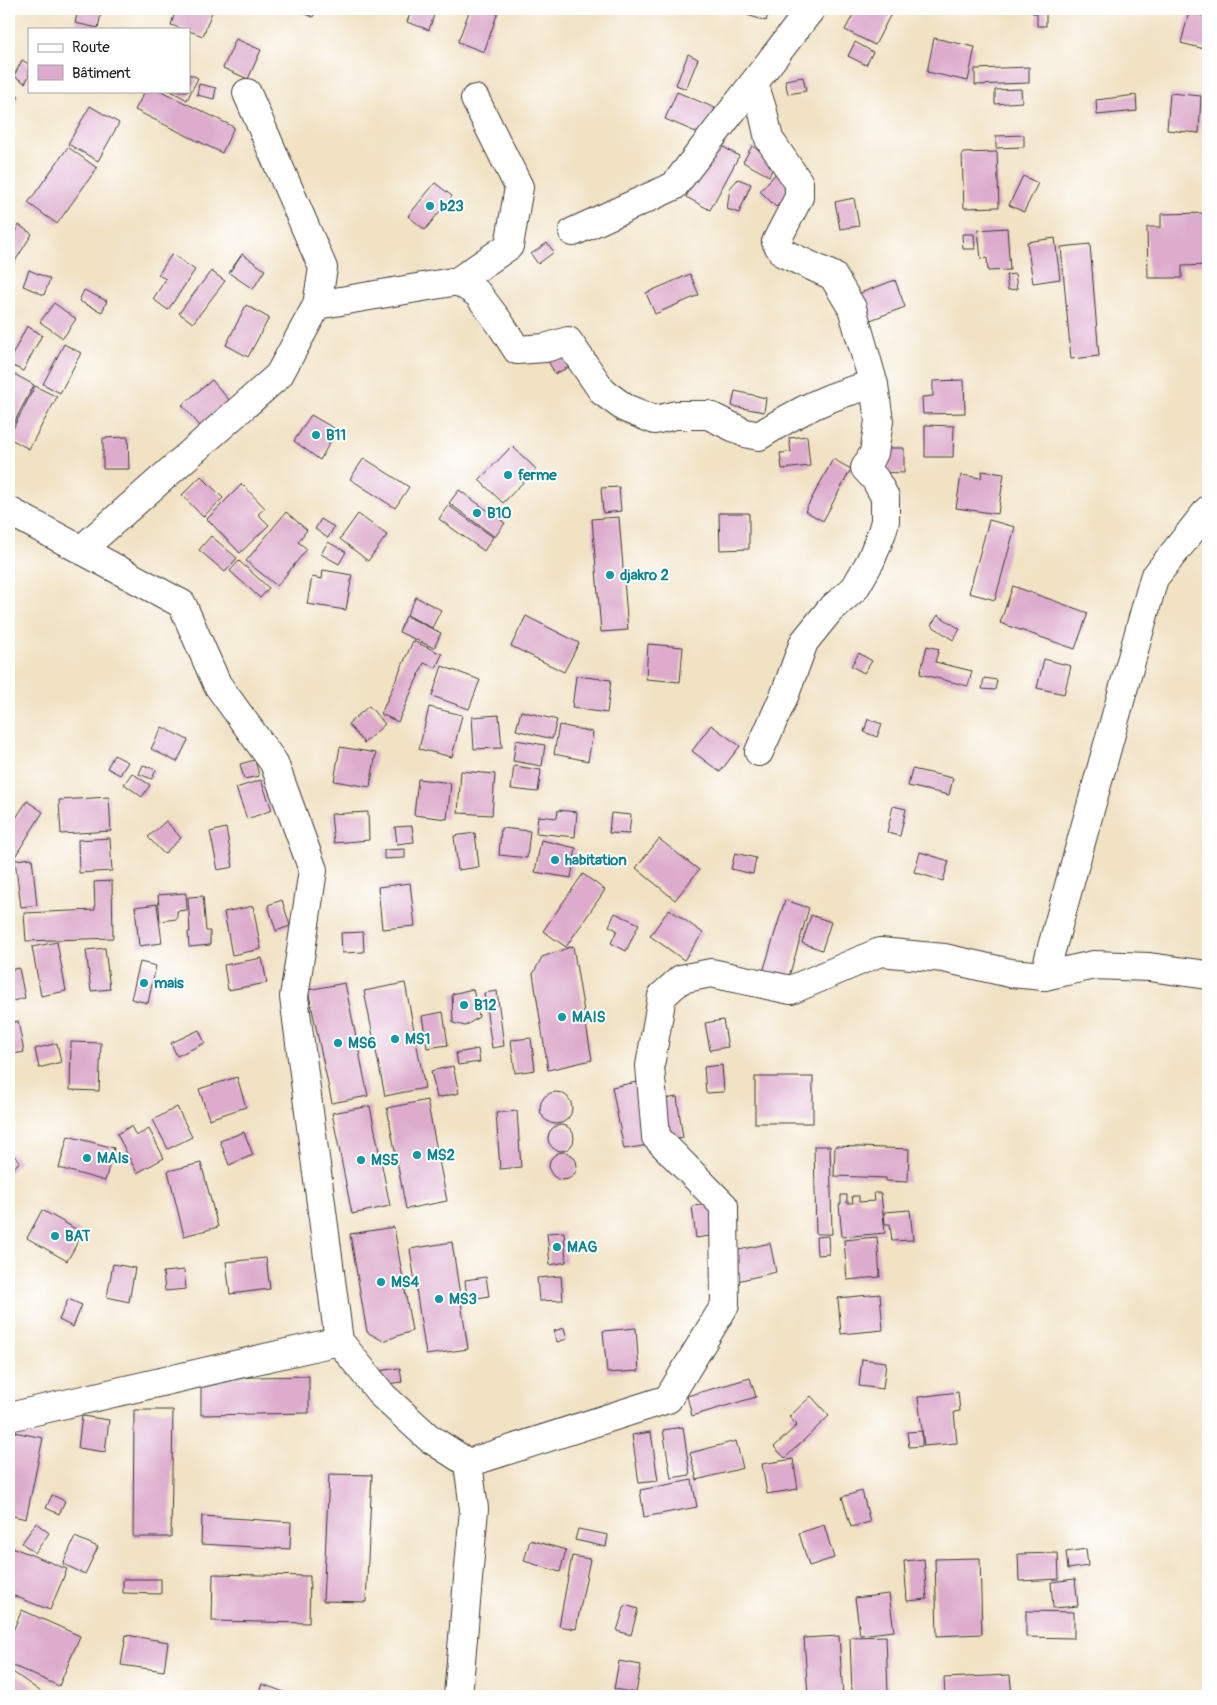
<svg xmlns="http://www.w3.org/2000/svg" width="1217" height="1705" font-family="Pangolin,sans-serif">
  <rect width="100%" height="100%" fill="#fff"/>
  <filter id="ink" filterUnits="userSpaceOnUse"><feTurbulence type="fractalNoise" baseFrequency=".02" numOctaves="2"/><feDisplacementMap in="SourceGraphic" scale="10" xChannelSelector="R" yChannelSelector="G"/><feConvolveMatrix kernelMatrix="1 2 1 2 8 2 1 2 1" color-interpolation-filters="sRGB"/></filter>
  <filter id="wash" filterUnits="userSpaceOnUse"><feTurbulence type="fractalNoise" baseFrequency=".0096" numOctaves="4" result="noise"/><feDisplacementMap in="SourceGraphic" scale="20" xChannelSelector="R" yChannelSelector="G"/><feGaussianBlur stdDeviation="1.12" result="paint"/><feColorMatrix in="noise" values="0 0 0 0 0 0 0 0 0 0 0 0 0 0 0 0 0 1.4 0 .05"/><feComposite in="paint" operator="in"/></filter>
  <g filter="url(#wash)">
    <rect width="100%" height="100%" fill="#f1e2c4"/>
    <g id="blocks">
      <!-- building -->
      <g fill="#ddabcc">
        <path d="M78,9H102L98,28L75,23Z"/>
        <path d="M164,9H213L203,36L189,31V29H182L171,25L174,15L163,11Z"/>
        <path d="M294,9H316L313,17Z"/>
        <path d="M412,9H436L429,30L407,22Z"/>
        <path d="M470,9H499L484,52L458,42Z"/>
        <path d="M746,9H770L766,21L744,14Z"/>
        <path d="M856,9L893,10L875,45L845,30Z"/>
        <path d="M1032,9H1046V26H1037V13H1032Z"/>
        <path d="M1189,12L1208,17V50L1181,43Z"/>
        <path d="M934,38L975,47L968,81L927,72Z"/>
        <path d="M236,39L261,50L248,79L223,68Z"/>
        <path d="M855,42L873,52L866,65L848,56Z"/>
        <path d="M688,54L698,59L686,89L676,85Z"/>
        <path d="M22,60L29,64V76L25,83L14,76Z"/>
        <path d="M1029,67V83L975,85V69Z"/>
        <path d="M189,74L198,78L187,100L171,91H189Z"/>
        <path d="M803,77L806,91L788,94L785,80Z"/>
        <path d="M199,84L216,88L214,99L197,95Z"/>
        <path d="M1021,89L1022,102L995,104V90Z"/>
        <path d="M9,90L19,96L9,113Z"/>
        <path d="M145,91H161L234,127L222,153L135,110Z"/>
        <path d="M677,92L715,108L703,135L665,119Z"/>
        <path d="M1170,93L1201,96L1199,133L1167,130Z"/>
        <path d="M1136,95L1137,111L1097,115L1096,100Z"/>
        <path d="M90,106L119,123L98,161L68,144Z"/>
        <path d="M1024,135V147L996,148V136Z"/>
        <path d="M715,142L739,156L710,210L686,197Z"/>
        <path d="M752,146L777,160L769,176L743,162Z"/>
        <path d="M68,147L97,168L57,224L28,203Z"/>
        <path d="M997,152L999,207L964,208L962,153Z"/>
        <path d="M780,169L796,185L776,207L760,191Z"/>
        <path d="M1023,176L1038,183L1024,212L1009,205Z"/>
        <path d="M738,179L751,184L739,213L727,209L730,188Z"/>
        <path d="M435,183L452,196L425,230L408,216Z"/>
        <path d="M854,198L859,226L840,229L835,202Z"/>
        <path d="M1208,213V265L1182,266V278H1148L1147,227H1161V214Z"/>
        <path d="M19,225L32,234L9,271V242Z"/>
        <path d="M1007,228L1010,270L988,271L987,258L981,259L978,230Z"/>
        <path d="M962,234H974L975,249H963Z"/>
        <path d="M1055,238L1060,279L1033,283L1027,242Z"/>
        <path d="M547,243L554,252L538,264L531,254Z"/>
        <path d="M1090,244L1099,356L1071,359L1061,247Z"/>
        <path d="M172,254L195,270L168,310L153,299L166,279L158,275Z"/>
        <path d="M242,254L265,270L253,289L229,273Z"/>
        <path d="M29,270L50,279L44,295L23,286Z"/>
        <path d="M211,271L225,281L193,323L179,313Z"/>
        <path d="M690,274L699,295L655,314L646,293Z"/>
        <path d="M1015,274L1017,289L1008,290L1006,275Z"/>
        <path d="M895,280L905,307L865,322L855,295Z"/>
        <path d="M84,290L107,301L102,312L79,301Z"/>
        <path d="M54,303L76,319L63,338L40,322Z"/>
        <path d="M246,305L269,318L248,357L226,345Z"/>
        <path d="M27,326L42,335L23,371L9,364V361Z"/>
        <path d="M64,344L81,353L60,393L43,384Z"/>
        <path d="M560,348L569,367L555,374L545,355Z"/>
        <path d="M9,371L34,385L9,432Z"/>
        <path d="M212,380L229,400L200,426L182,405Z"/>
        <path d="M964,380L965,413L923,414L922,397L933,396V381Z"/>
        <path d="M35,386L57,397L29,449L9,438V436Z"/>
        <path d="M735,391L766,398L764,412L732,406Z"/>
        <path d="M311,415L337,430L320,460L294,441Z"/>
        <path d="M925,425L954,426L953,457H925Z"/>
        <path d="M807,436L810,466L782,469L780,453L791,452L789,438Z"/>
        <path d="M128,437L129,469H103V438Z"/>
        <path d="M512,446L536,469L503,503L479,480Z"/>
        <path d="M882,448H904V473L881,472Z"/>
        <path d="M364,458L409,487L395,508L350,479Z"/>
        <path d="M833,459L851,469L823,521L805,511Z"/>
        <path d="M982,471L1004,474L998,514L956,508L961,475L981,478Z"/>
        <path d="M201,476L223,498L203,517L182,495Z"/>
        <path d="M242,484L265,508L258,514L269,525L240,553L207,519Z"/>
        <path d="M619,487L621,511L603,513L601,488Z"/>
        <path d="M459,490L505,523L495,537L449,503Z"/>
        <path d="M448,505L493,537L484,551L439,519Z"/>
        <path d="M286,512L307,530L298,542L307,549L277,586L246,561Z"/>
        <path d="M719,513H749V549L720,550Z"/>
        <path d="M358,514L387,535L368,561L340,539Z"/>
        <path d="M619,517L628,630L601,632L592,519Z"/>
        <path d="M321,519L334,527L328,538L315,529Z"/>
        <path d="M989,520L1015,527L995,600L969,593Z"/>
        <path d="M211,536L237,558L225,572L199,550Z"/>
        <path d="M328,542L346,552L339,564L321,554Z"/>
        <path d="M239,561L269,588L260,598L230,571Z"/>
        <path d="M323,570L352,575L346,610L307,604L312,577L322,579Z"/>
        <path d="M1013,586L1088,613L1075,649L1000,623Z"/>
        <path d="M416,597L441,610L432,628L407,615Z"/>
        <path d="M938,615L960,629L953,640L931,625Z"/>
        <path d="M406,616L441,633L434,648L399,632Z"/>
        <path d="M526,616L579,643L564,672L511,646Z"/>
        <path d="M413,641L442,654L436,668L424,663L398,722L381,714Z"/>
        <path d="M648,644L683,647L680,682L646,679Z"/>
        <path d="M927,646L939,649L935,662L972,671L968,686L920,674Z"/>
        <path d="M859,653L872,661L864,673L851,666Z"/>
        <path d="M1044,659L1071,666L1064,694L1037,688Z"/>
        <path d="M442,666L480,680L469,709L432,696Z"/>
        <path d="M576,676L611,680L607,713L572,708Z"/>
        <path d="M984,678L997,680L995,690L982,689Z"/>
        <path d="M369,706L385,724L364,743L348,724Z"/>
        <path d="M429,707L462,715L452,757L419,749Z"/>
        <path d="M521,711L557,720L552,739L516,730Z"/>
        <path d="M499,715L502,748L474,749L472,717Z"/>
        <path d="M868,719L882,724L877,737L864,732Z"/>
        <path d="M559,725L593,732L588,761L554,754Z"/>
        <path d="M711,725L740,746L720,772L692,751Z"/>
        <path d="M162,727L188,740L177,762L151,749Z"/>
        <path d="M516,740L545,745L542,766L513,761Z"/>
        <path d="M340,747L376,753L370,787L334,781Z"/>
        <path d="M114,755L128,762L120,775L107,768Z"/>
        <path d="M255,760L259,776L244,779L240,764Z"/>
        <path d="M143,765L156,770L152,779L139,774Z"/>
        <path d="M514,766L541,770L538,792L511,789Z"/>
        <path d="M912,769L953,778L949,795L908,786Z"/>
        <path d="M461,771L495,774L492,815L458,813Z"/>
        <path d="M132,773L150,785L142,797L124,784Z"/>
        <path d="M418,779L451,783L447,819L414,815Z"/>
        <path d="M261,780L272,810L247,819L236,788Z"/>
        <path d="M109,797L111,831L61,834L59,800Z"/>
        <path d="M27,801L43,812L9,866V822L12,824Z"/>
        <path d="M893,806L906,809L900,836L887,833Z"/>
        <path d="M558,810L577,812L575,837L536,833L538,816L557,818Z"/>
        <path d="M368,812L369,840L334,843L331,814Z"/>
        <path d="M611,813L631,815L629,834L609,833Z"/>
        <path d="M166,821L181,838L164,854L148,837Z"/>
        <path d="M412,826L414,842L397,844L395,827Z"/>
        <path d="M226,828L233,867L218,870L210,832Z"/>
        <path d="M501,828L530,831L527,858L499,855Z"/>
        <path d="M475,833L479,867L458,870L454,836Z"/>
        <path d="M110,838L112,871L79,873L78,840Z"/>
        <path d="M659,839L699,870L675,900L636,868Z"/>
        <path d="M541,840L576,848L571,878L535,872Z"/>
        <path d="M405,849V858L384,859V850Z"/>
        <path d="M920,852L949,861L943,881L914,872Z"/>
        <path d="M735,853L756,858L753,874L731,869Z"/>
        <path d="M32,858L37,905L21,907L15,860Z"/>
        <path d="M583,874L605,890L566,947L543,931Z"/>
        <path d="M112,881L113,938L26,941L24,913L95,910L94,882Z"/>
        <path d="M410,883L415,926L382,929L378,887Z"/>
        <path d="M186,893L187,910L177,911V919L160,921L158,895Z"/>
        <path d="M203,896L206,931H210V945L189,947L188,932H190L188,897Z"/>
        <path d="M282,900L290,926L276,931L268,905Z"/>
        <path d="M785,900L809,908L788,980L763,972Z"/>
        <path d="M157,904L162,943L139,946L135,907Z"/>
        <path d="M253,906L261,949L232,955L224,912Z"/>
        <path d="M669,909L703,933L684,960L650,936Z"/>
        <path d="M615,913L639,924L626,951L611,943L617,930L609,926Z"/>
        <path d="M811,915L831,922L822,950L802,943Z"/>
        <path d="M363,932L364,952L342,953L341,933Z"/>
        <path d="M57,942L66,991L41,996L32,947Z"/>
        <path d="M573,946L592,1060L548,1070L533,974L542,957Z"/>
        <path d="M105,948L110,989L91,991L86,950Z"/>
        <path d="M262,958L267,983L228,990L224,965Z"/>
        <path d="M140,962L156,966L148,1003L131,999Z"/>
        <path d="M19,968L25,998L9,1002V970Z"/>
        <path d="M345,983L368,1096L332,1103L308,990Z"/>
        <path d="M405,983L425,1088L385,1096L364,991Z"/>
        <path d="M473,989L479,1017L465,1026L453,1023L452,994Z"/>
        <path d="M497,991L504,1046L492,1048L484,993Z"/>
        <path d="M443,1012L448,1045L427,1048L422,1016Z"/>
        <path d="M723,1020L728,1047L710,1050L705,1023Z"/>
        <path d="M18,1021L24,1052L9,1055V1023Z"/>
        <path d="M199,1030L205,1043L177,1056L171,1043Z"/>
        <path d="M531,1038L535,1070L515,1073L511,1040Z"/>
        <path d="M71,1042L101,1043L99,1091L70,1090Z"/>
        <path d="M57,1043L61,1062L39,1068L35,1049Z"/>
        <path d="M478,1049L480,1062L458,1065L456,1053Z"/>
        <path d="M722,1065L724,1092L706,1093L704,1067Z"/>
        <path d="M453,1066L459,1093L437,1098L431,1071Z"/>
        <path d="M237,1077L246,1107L209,1119L199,1089Z"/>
        <rect x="755" y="1077" width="58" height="46"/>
        <path d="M637,1082L649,1145L624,1149L612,1087Z"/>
        <circle cx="556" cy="1108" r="16"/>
        <path d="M677,1097L683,1138L664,1141L658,1100Z"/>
        <path d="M427,1100L447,1201L406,1209L387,1108Z"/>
        <path d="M370,1106L390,1206L352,1214L332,1113Z"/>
        <path d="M177,1107L192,1137L168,1149L153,1120Z"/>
        <path d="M517,1111L521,1167L500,1169L496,1113Z"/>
        <circle cx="561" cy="1138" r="13"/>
        <path d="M131,1126L136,1136L149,1129L164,1158L137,1173L117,1134Z"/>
        <path d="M244,1132L253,1155L229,1165L220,1141Z"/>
        <path d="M68,1136L114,1148L105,1181L59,1168Z"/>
        <path d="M814,1146H830L832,1234H816Z"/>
        <path d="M835,1146L909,1149L908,1182L886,1181V1178L834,1176Z"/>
        <path d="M9,1152L20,1161L9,1174Z"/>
        <circle cx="563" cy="1166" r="14"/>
        <path d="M201,1163L218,1227L184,1236L168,1171Z"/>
        <path d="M874,1193H881L885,1233L842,1237L839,1204H841V1195H847V1203H853L852,1196H859V1202L875,1201Z"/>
        <path d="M712,1204L716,1235L696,1238L692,1206Z"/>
        <path d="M42,1210L83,1233L67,1261L27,1238Z"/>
        <path d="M910,1210L913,1240L892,1241L890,1224H885L884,1212Z"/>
        <path d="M394,1227L412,1331L383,1341L367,1332L350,1234Z"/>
        <path d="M564,1232L566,1262L550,1265L547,1233Z"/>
        <path d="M828,1236L829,1254L817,1255L816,1237Z"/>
        <path d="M877,1237L880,1277L847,1280L844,1240Z"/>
        <path d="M452,1242L468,1349L426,1355L410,1249Z"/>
        <path d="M770,1243L776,1272L733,1282L726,1253Z"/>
        <path d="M266,1258L270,1289L230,1294L226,1262Z"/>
        <path d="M113,1264L135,1268L129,1302L107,1297Z"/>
        <path d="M184,1270L186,1289L165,1291L163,1272Z"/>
        <path d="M561,1276L563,1300L539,1301L537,1278Z"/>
        <path d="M486,1277L489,1296L467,1300L465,1280Z"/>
        <path d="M880,1294L883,1330L841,1334L838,1298Z"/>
        <path d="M68,1299L82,1305L73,1327L59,1320Z"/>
        <path d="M564,1328L567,1339L557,1342L554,1331Z"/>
        <path d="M636,1328L639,1371L607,1373L603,1331Z"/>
        <path d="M862,1359L886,1362L883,1389L859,1386Z"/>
        <path d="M400,1368L402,1382L379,1385L377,1371Z"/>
        <path d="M309,1376V1413L201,1415V1378Z"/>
        <path d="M750,1378L756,1397L692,1416L687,1396Z"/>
        <path d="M958,1392L960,1411L954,1412L957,1443L924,1446L918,1397Z"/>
        <path d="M811,1396L829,1416L785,1458L774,1447L797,1425L789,1417Z"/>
        <path d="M134,1410H173L171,1537H133Z"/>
        <path d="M82,1416L109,1420L105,1452L78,1448Z"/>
        <path d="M683,1427L690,1475L671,1478L663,1430Z"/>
        <path d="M9,1431L43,1438L26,1519L9,1515Z"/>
        <path d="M922,1431V1446L909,1447L907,1432Z"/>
        <path d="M651,1432L658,1481L639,1483L632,1435Z"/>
        <path d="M736,1441L743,1468L697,1480L690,1453Z"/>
        <path d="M793,1459L798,1489L767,1494L762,1464Z"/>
        <path d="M329,1474L372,1475L366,1602L323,1601Z"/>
        <path d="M692,1480L697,1507L644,1517L640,1490Z"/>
        <path d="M862,1491L870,1522L851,1527L842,1497Z"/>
        <path d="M52,1495L65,1501L59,1514L46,1508Z"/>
        <path d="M202,1516L291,1522L290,1549L201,1544Z"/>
        <path d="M36,1523L49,1533L35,1553L22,1543Z"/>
        <path d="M824,1525L834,1558L809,1566L799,1533Z"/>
        <path d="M578,1529L608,1535L606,1547L575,1540Z"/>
        <path d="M75,1537L98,1547L85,1574L63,1564Z"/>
        <path d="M530,1540L566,1550L560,1572L524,1561Z"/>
        <path d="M9,1546L67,1569L50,1610L9,1594Z"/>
        <path d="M1086,1549L1088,1566L1068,1569L1066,1552Z"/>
        <path d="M1058,1553L1059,1579L1019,1581L1018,1554Z"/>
        <path d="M572,1556L590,1559L576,1629L559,1626Z"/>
        <path d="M980,1558L982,1634L937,1636L935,1559Z"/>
        <path d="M924,1559L927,1599L907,1601L904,1561Z"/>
        <path d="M213,1574L310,1576L309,1623L212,1621Z"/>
        <path d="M123,1579H161V1594L123,1593Z"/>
        <path d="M1075,1579L1078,1606L1053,1608L1051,1582Z"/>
        <path d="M889,1594L894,1631L860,1635L855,1598Z"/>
        <path d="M625,1605L638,1609L631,1635L617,1631Z"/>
        <path d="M22,1610L80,1636L59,1686L9,1664V1640Z"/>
        <path d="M1026,1611L1074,1612V1638L1026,1637Z"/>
        <path d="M126,1635L168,1642L164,1671L121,1665Z"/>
        <path d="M839,1636L843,1696H808L804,1638Z"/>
        <path d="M886,1636L888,1693L852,1694L850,1637Z"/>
        <path d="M619,1661L641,1665L636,1693L614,1689Z"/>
        <path d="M10,1670L44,1694L43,1696H9Z"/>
        <path d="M1010,1675L1012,1696H945L944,1678Z"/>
        <path d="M262,1684L295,1696H258Z"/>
      </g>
    </g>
  </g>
  <g filter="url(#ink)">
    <use href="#blocks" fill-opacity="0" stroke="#3c3a35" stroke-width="1"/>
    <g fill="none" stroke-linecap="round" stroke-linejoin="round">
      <defs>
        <g id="minor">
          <path d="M754,83L763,112L769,139L799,183V197L776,242L783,253L833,276L852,308L874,385L879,421L874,453L865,468L875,479L885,497V521L882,532L871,560L855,588L829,611L804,642L785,694L759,752"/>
          <path d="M247,93L323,268L317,305"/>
          <path d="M573,232L674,186L811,9"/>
          <path d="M458,281L478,294L499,322L517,350L545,348L568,341L603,392L625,408L655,420L676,415H708L745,433L759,436C795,413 832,393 874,385"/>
          <path d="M9,511L182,604L217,684L274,763L313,870L294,997L339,1341L383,1396L429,1438L468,1463L474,1509L458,1696"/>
          <path d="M81,550L279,375L317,305L458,281L509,246L519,187L475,99"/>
          <path d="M1044,976L1154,578L1208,510"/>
          <path d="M9,1417L339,1341"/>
          <path d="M468,1463L668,1399L725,1305L724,1206L656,1137L650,1066L662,996L681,979L711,973L791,990L880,952L944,958L1010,973L1044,976L1094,965L1149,967L1208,975"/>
        </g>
      </defs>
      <!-- minor casing -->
      <use href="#minor" stroke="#3c3a35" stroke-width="30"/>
      <!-- minor -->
      <use href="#minor" stroke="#fff" stroke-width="28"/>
    </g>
  </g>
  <!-- markers -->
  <g fill="#0f9aa8" stroke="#fff" stroke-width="2">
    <circle cx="430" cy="206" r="5"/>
    <circle cx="316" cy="435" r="5"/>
    <circle cx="508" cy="475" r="5"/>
    <circle cx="477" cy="513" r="5"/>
    <circle cx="610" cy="575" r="5"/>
    <circle cx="555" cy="860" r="5"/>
    <circle cx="144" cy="983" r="5"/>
    <circle cx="464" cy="1005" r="5"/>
    <circle cx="562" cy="1017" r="5"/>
    <circle cx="395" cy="1039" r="5"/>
    <circle cx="338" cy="1043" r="5"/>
    <circle cx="417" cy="1155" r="5"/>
    <circle cx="87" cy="1158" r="5"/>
    <circle cx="361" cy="1160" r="5"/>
    <circle cx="55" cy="1236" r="5"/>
    <circle cx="557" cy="1247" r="5"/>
    <circle cx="381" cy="1282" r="5"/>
    <circle cx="439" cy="1299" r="5"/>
  </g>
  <g text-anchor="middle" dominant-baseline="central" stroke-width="4" stroke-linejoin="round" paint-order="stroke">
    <!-- culture labels -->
    <g font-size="15" font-weight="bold" fill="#0d838f" stroke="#fff" text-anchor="start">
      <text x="440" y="206">b23</text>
      <text x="326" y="435">B11</text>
      <text x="518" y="475">ferme</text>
      <text x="487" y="513">B10</text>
      <text x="620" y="575">djakro 2</text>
      <text x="565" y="860">habitation</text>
      <text x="154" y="983">mais</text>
      <text x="474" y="1005">B12</text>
      <text x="572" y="1017">MAIS</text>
      <text x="405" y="1039">MS1</text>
      <text x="348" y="1043">MS6</text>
      <text x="427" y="1155">MS2</text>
      <text x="97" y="1158">MAIs</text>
      <text x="371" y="1160">MS5</text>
      <text x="65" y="1236">BAT</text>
      <text x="567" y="1247">MAG</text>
      <text x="391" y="1282">MS4</text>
      <text x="449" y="1299">MS3</text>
    </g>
  </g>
  <!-- margin -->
  <rect width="1217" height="1705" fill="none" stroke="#fff" stroke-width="30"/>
  <!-- legend -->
  <rect x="28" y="28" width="162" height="65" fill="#ffffff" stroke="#a4a4a4"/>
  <rect x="38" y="44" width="25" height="8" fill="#ffffff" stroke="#a4a4a4"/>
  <text x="72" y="52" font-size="15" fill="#1c1c1c">Route</text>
  <rect x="38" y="65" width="25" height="15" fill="#ddabcc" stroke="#a4a4a4"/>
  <text x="72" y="78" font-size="15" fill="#1c1c1c">Bâtiment</text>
</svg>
